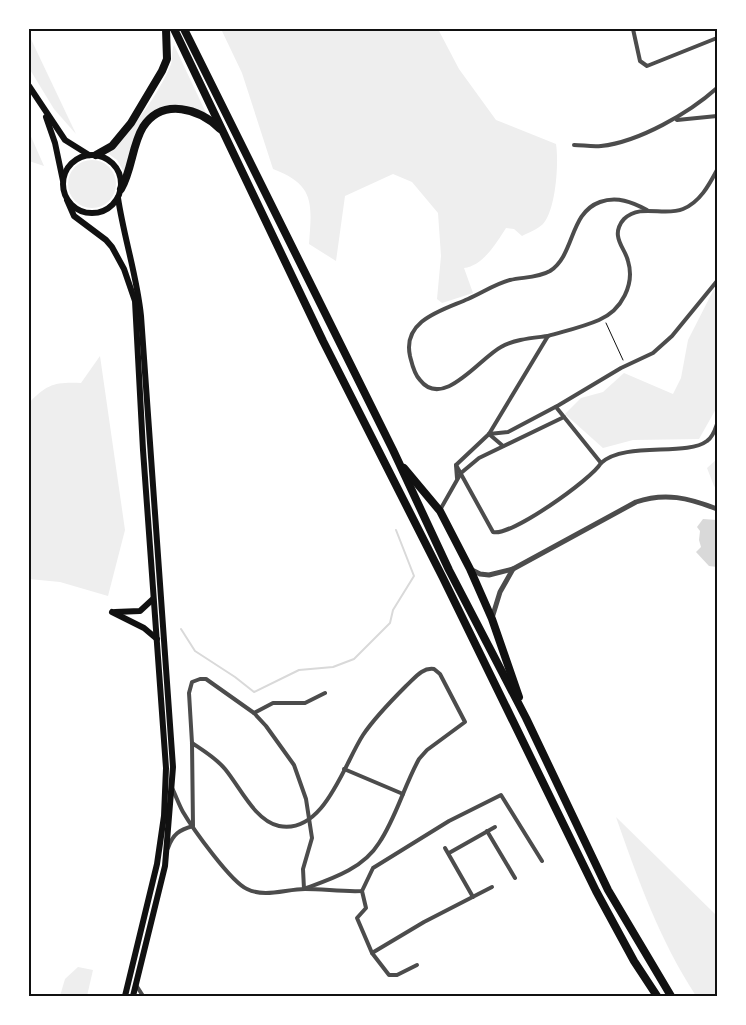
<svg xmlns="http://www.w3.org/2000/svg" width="746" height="1025" font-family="Jost,sans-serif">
  <rect width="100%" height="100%" fill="#fff"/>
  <!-- green -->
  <g fill="#eee">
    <path d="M221,29H438L459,69L496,120L556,144C559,162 556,210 543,224C538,229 528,233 522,236L514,229L506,228C497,242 483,266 464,268L473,293L442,303L437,299L441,256L438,213L412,182L393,174L345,196L336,261L309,244C312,203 315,185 273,169L242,73Z"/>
    <path d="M29,35L76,134L54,109L29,68Z"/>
    <path d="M174,45L207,115C186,104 167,101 148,117L124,172L117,160L106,152C128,138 162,89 171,64C173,58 171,51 174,45Z"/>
    <path d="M29,132L44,166L29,161Z"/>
    <circle cx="92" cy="184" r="24"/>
    <path d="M714,289L717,291V407L699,439L633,440L603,448L565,414L581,398L603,392L624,373L673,394L681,378L688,340Z"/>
    <path d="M100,356L125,530L108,596L60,582L29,579V403C47,384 55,382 81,383Z"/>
    <path d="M717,459V489L714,486L707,468Z"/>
    <path d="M616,817L717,916V996H696C660,941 638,880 616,817Z"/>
    <path d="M78,967L93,970L87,996H60L65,979Z"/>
  </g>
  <!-- water -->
  <path fill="#d9d9d9" d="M703,519L717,520V567L709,566L696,552L701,547L699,540L700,531L697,527Z"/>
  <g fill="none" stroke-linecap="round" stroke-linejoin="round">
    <!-- stream -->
    <path stroke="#d9d9d9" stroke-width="2" d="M181,629L195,651L235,677L254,692L299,670L333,667L354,659L390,623L393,610L414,576L396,530"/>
    <!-- path -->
    <path stroke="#111" stroke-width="1" d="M606,323L623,360"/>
    <!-- minor -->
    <g stroke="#4c4c4c" stroke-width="4">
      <path d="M633,29L640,61L647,66L717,38"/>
      <path d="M677,120L717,116"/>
      <path d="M574,145C582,145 592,147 601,146C639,142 689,113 717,88"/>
      <path d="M548,336C533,338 515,339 501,347C480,358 443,410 420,380C414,374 412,364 410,356C402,320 443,310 468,299C482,293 495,284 510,280C523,277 538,278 550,271C575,255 569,213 600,202C617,196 632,202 647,210"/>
      <path d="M489,434L508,432L559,405L621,368L653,353L672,336L717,281"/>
      <path d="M489,434L503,446"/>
      <path d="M601,463C625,441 686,457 707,441C713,437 715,430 717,424"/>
      <path d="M456,465L493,532C510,537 591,480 601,463L556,407"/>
      <path d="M457,478L456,465L489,434L548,336C565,331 583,327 599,320C622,310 635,284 628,261C626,252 619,245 618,236C617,230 620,223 624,219C641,203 664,217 683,209C700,202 709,185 717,170"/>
      <path d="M440,510L461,473L479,458L564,417"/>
      <path d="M254,713L273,703H305L325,693"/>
      <path d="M192,743C204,751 216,758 225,769C240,787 255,821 279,826C324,835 344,764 363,735C375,717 391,701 406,686C414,679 422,667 434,669L440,674L465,722L427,750L419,759C404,786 396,818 379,843C363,869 331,879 304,889"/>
      <path d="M344,769L403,794"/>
      <path d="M172,788C176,796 179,805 183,812C193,829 231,882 247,889C265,898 286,889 305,889C324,889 343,892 362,891L373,868L449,821L501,795L542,861"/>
      <path d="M193,826L192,743L189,693L192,682L200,679H206L254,713L266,726L294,765L306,799L312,838L303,869L304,889"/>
      <path d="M487,831L515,878"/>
      <path d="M168,848C173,834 179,830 193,826"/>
      <path d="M445,848L473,897"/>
      <path d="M449,853L495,827"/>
      <path d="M362,891L366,908L357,918L372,953L389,975H397L417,965"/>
      <path d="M372,953L424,922L492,887"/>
      <path d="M136,985L143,996"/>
    </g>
    <!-- tertiary -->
    <g stroke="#4c4c4c" stroke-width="5">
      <path d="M470,569L480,574L489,575L513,569L636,502C665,492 689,498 717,509"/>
      <path d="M492,618L500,592L513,569"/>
    </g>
    <!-- primary -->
    <g stroke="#111" stroke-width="6">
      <path d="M29,86L65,140L89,155"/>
      <path d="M46,117L55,143L63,181"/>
    </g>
    <!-- trunk -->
    <g stroke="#111" stroke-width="6">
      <circle cx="92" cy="184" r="29"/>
      <path d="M118,198C124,238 137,276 141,316L173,767L165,866L133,996"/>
      <path d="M67,200L74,216L106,240L112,247L124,269L135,301L143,450L166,768L164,816L157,864L125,996"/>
      <path d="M112,612L144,628L157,639"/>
      <path d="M115,612L140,611L153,599"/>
    </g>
    <!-- motorway -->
    <g stroke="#111" stroke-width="8">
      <path d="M174,29L323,341L443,578L596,891L634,961L657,996"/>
      <path d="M184,29L393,450L449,570L526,718L608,890L671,996"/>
      <path d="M96,155L112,146L131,123L162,71L167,59L166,29"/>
      <path d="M121,189C132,170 132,145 143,127C163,97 200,109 220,129"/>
      <path d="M404,468L440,511L470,569L492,619L519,697"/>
    </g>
  </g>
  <!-- border -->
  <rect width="746" height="1025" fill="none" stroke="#ffffff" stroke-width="60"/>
  <rect x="30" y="30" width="686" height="965" fill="none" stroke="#111" stroke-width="2"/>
</svg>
